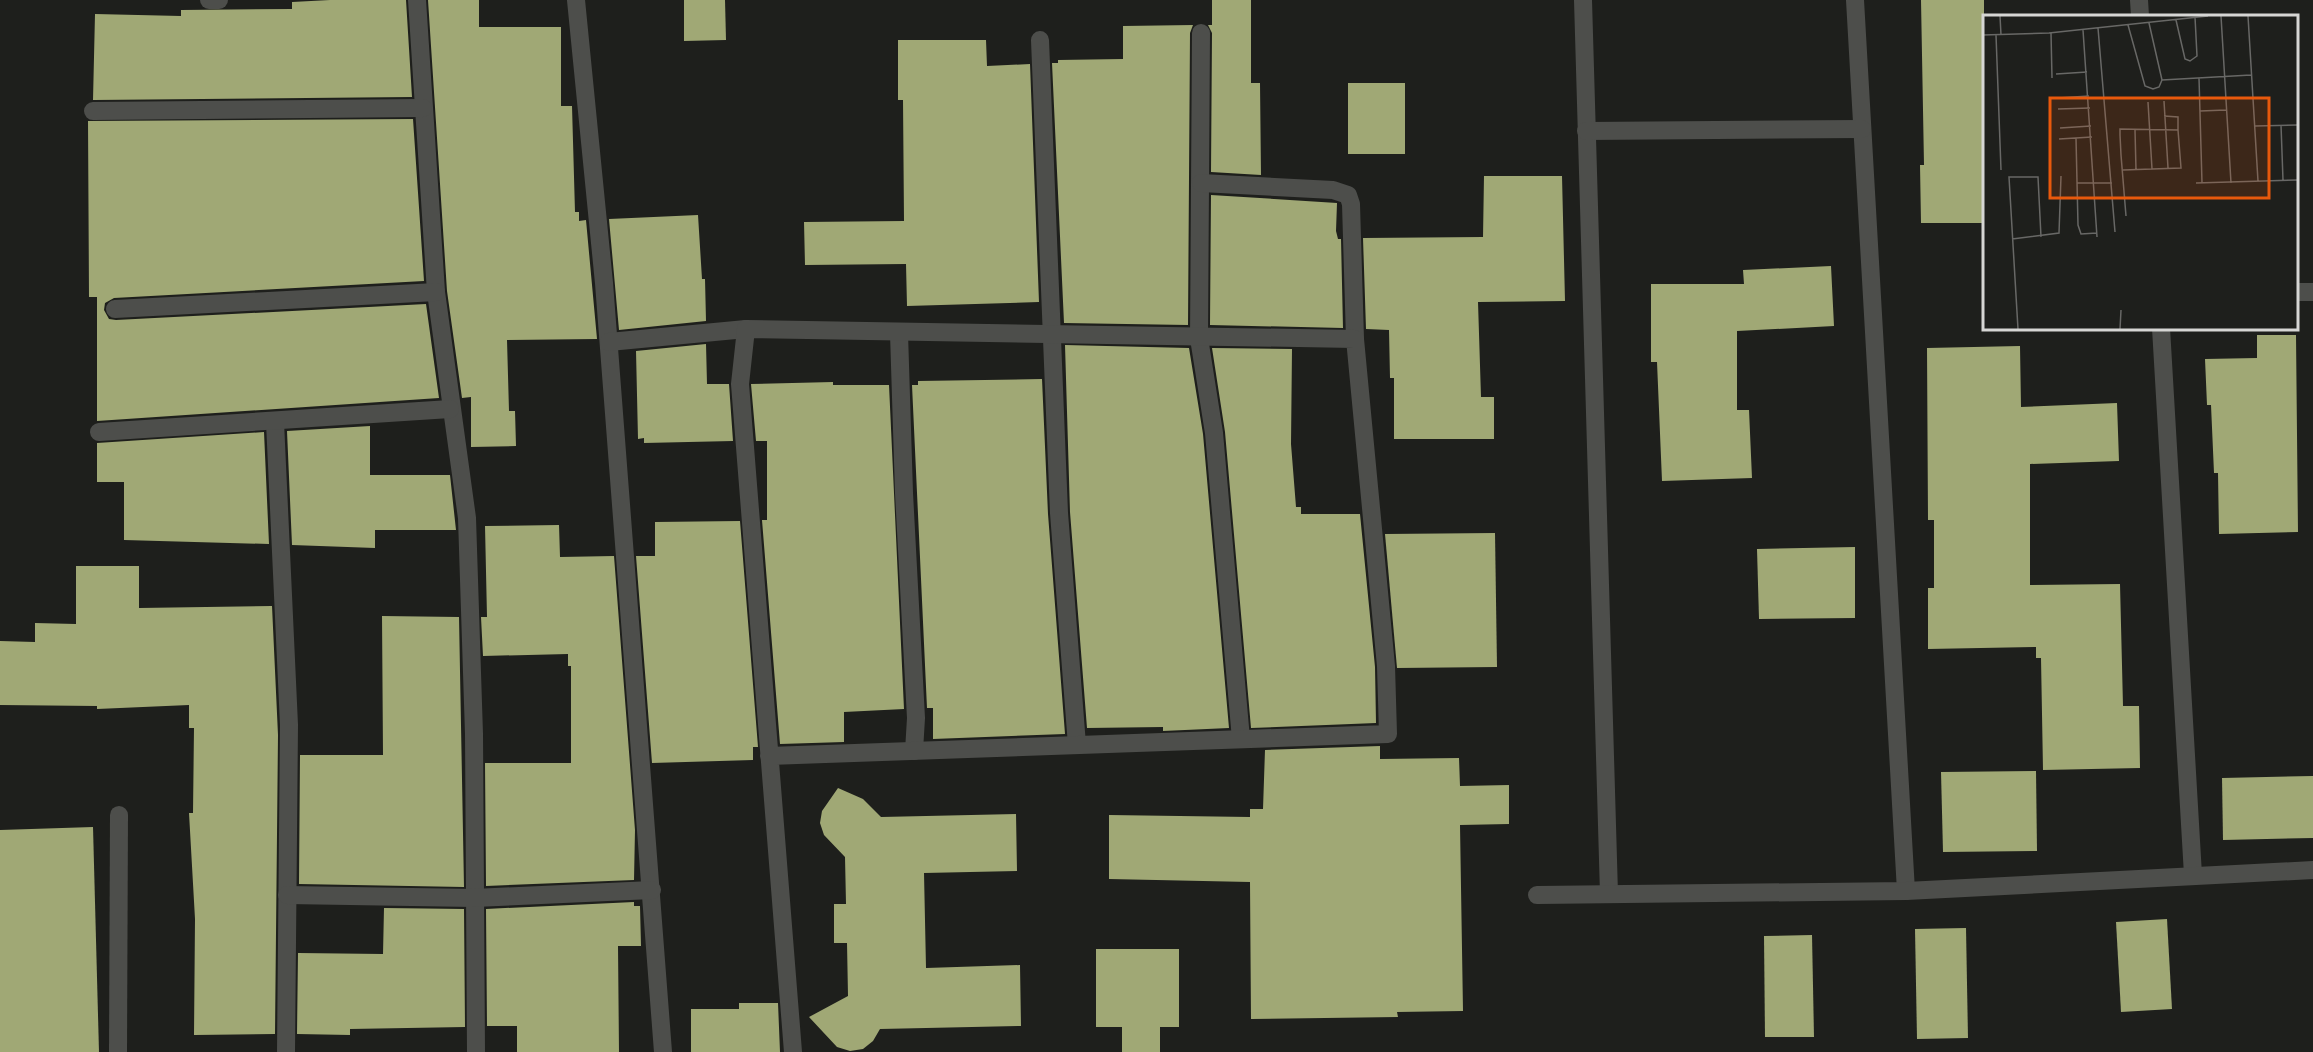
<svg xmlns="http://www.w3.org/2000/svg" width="2313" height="1052" font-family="'Golos Text',sans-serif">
  <rect width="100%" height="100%" fill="#1e1f1c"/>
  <!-- building -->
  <g fill="#a0a875">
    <path d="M330,0H406L412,97L93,100L95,14L181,16V10L292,9V2Z"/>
    <path d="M428,0H479V27H561V106H572L575,212H579V221L586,220L597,339L507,340L509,411H515L516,446L471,447V397L462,398L447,291Z"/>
    <path d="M684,0H725L726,40L684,41Z"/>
    <path d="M1212,0H1251V83H1260L1261,175L1211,172L1212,33L1208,25H1212Z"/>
    <path d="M1921,0H1984V223H1921L1920,165H1924Z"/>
    <path d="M1193,25L1190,33L1188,325L1064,323L1052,63H1058V60L1123,59V26Z"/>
    <path d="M898,40H986L987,66L1030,64L1039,302L907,306L906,264L805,265L804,222L904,221L903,100H898Z"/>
    <rect x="1348" y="83" width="57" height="71"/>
    <path d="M413,119L424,281L114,298L105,303L104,310L109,319L116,320L426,304L439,398L97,421V297H89L88,121Z"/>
    <path d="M1484,176H1562L1565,301L1478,302L1481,397H1494V439H1394V378H1390L1389,330L1366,329L1363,238L1483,237Z"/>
    <path d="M1211,195L1337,203L1336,231L1338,239H1341L1343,328L1210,325Z"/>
    <path d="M698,215L702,279H705L706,321L619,330L609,219Z"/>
    <path d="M1831,266L1834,326L1737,331V410H1749L1752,478L1662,481L1657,362H1651V284H1744L1743,270Z"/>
    <path d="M2257,335H2296L2298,532L2219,534L2218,473H2214L2211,405H2207L2205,359L2257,358Z"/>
    <path d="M706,344L707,384H729L733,441L644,443V438L638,439L636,351Z"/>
    <path d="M1065,345L1189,348L1203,434L1229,728L1163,731V727L1087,728L1070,512Z"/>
    <path d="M2020,346L2021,407L2117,403L2119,461L2030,464V585L2120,584L2123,706H2139L2140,768L2043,770L2041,658H2036V647L1928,649V588H1934V520H1928L1927,348Z"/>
    <path d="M1212,348L1292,349L1291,444L1296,507H1301V514H1360L1375,667L1376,723L1251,728L1225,432Z"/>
    <path d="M1042,379L1048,514L1065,734L933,739V708H927L912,385H918V381Z"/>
    <path d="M833,382V385H889L904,709L844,712V742L780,744L762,520H767V441H756L751,384Z"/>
    <path d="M370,426V475H450L456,530H375V548L292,545L287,431Z"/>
    <path d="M264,432L269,544L124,540V482H97V443Z"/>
    <path d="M740,521L758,747H753V760L652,763L636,556H655V522Z"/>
    <path d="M559,525L560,557L614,556L635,830L634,880L486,886L485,763H571V666H568V654L483,656L481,617H487L485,526Z"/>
    <path d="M1495,533L1497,667L1397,668L1385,534Z"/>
    <path d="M1855,547V618L1759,619L1757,549Z"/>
    <path d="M76,566H139V608L272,606L278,735L275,1034L194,1035L195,919L189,813H193L194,728H189V705L97,709V706L0,705V641L35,642V623L76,624Z"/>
    <path d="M382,616L459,617L464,887L299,884L300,755H383Z"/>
    <path d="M1380,746V759L1459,758L1460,786L1509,785V824L1460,825L1463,1011L1397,1012L1398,1017L1251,1019L1250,882L1109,879V815L1250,817V809H1263L1265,750Z"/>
    <path d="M2036,771L2037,851L1943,852L1941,772Z"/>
    <path d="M2313,776V838L2223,840L2222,778Z"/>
    <path d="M838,788L863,799L881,817L1016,814L1017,871L924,873L926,968L1020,965L1021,1026L880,1029L873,1041L863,1049L850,1051L837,1047L809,1017L848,996L847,943H834V904H846L845,857L824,835L820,823L822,811Z"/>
    <path d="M93,827L99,1052H0V830Z"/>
    <path d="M634,902V906H640L641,946H618L619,1052H517V1026H487L486,909Z"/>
    <path d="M384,908L464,909L465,1027L350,1029V1035L297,1034L298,953L383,954Z"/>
    <path d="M2167,919L2172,1009L2121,1012L2116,922Z"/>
    <path d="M1966,928L1968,1038L1917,1039L1915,929Z"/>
    <path d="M1812,935L1814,1037H1765L1764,936Z"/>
    <path d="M1096,949H1179V1027H1160V1052H1122V1027H1096Z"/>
    <path d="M739,1003H778L780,1052H691V1009H739Z"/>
  </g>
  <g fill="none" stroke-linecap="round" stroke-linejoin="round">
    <!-- street -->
    <g stroke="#4d4e4b" stroke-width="18">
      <path d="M209,0H219"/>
      <path d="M417,0L436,292L467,518L474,734L476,1052"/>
      <path d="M576,0L604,283L663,1052"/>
      <path d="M1583,0L1609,894"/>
      <path d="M1855,0L1906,891"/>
      <path d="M2139,0L2140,16"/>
      <path d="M1201,33L1199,338L1214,433L1241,739"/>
      <path d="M1040,40L1059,513L1077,745"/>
      <path d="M93,111L423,108"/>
      <path d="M1586,131L1862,129"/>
      <path d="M1201,183L1333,190L1348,195L1351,204L1355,339"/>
      <path d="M2296,292H2313"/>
      <path d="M115,309L436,292"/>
      <path d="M2161,328L2193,875"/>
      <path d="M899,333L904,493L916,718L914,751"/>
      <path d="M609,342L746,329"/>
      <path d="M275,422L289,725L286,1052"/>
      <path d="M99,432L450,409"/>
      <path d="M769,756L1388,734L1386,666L1355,339L746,329L740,384L793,1052"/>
      <path d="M287,895L474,898L652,890"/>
      <path d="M1537,895L1906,891L2313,870"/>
      <path d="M118,1052L119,815"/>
    </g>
  </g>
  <!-- overview -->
  <g transform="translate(1983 15)">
    <rect width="315" height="315" fill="#1e1f1c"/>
    <path fill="none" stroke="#686866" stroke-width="1.5" d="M17,1L18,20M238,1L248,168M265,1L275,166M193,5L202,44L207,46L214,41L212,2M145,10L162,71L170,74L176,72L179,65L166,8M115,13L132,217M100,15L114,222M68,18L69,63M0,20L66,18L225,1M13,20L18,155M73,59L104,57M216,63L219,168M179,65L268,60M75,83L106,81M181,86L185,153M165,87L169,154M75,94L107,93M217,96L243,95M181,101L195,102V115M298,110L300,165M272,111L315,110M77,113L108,111M152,115L153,155M93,123L95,210L98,219L114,218M76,124L109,122M140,155L198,153L195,115L137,114V120L138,140L143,201M94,168H129M213,168L315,165M29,224L76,218L78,161M35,314L26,162H55L58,222M137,314L138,295"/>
    <path fill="#e8590c" fill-opacity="0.15" stroke="#e8590c" stroke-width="3" d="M67,83H286V183H67Z"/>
    <rect width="315" height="315" fill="none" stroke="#d6d6d4" stroke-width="3"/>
  </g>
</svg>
